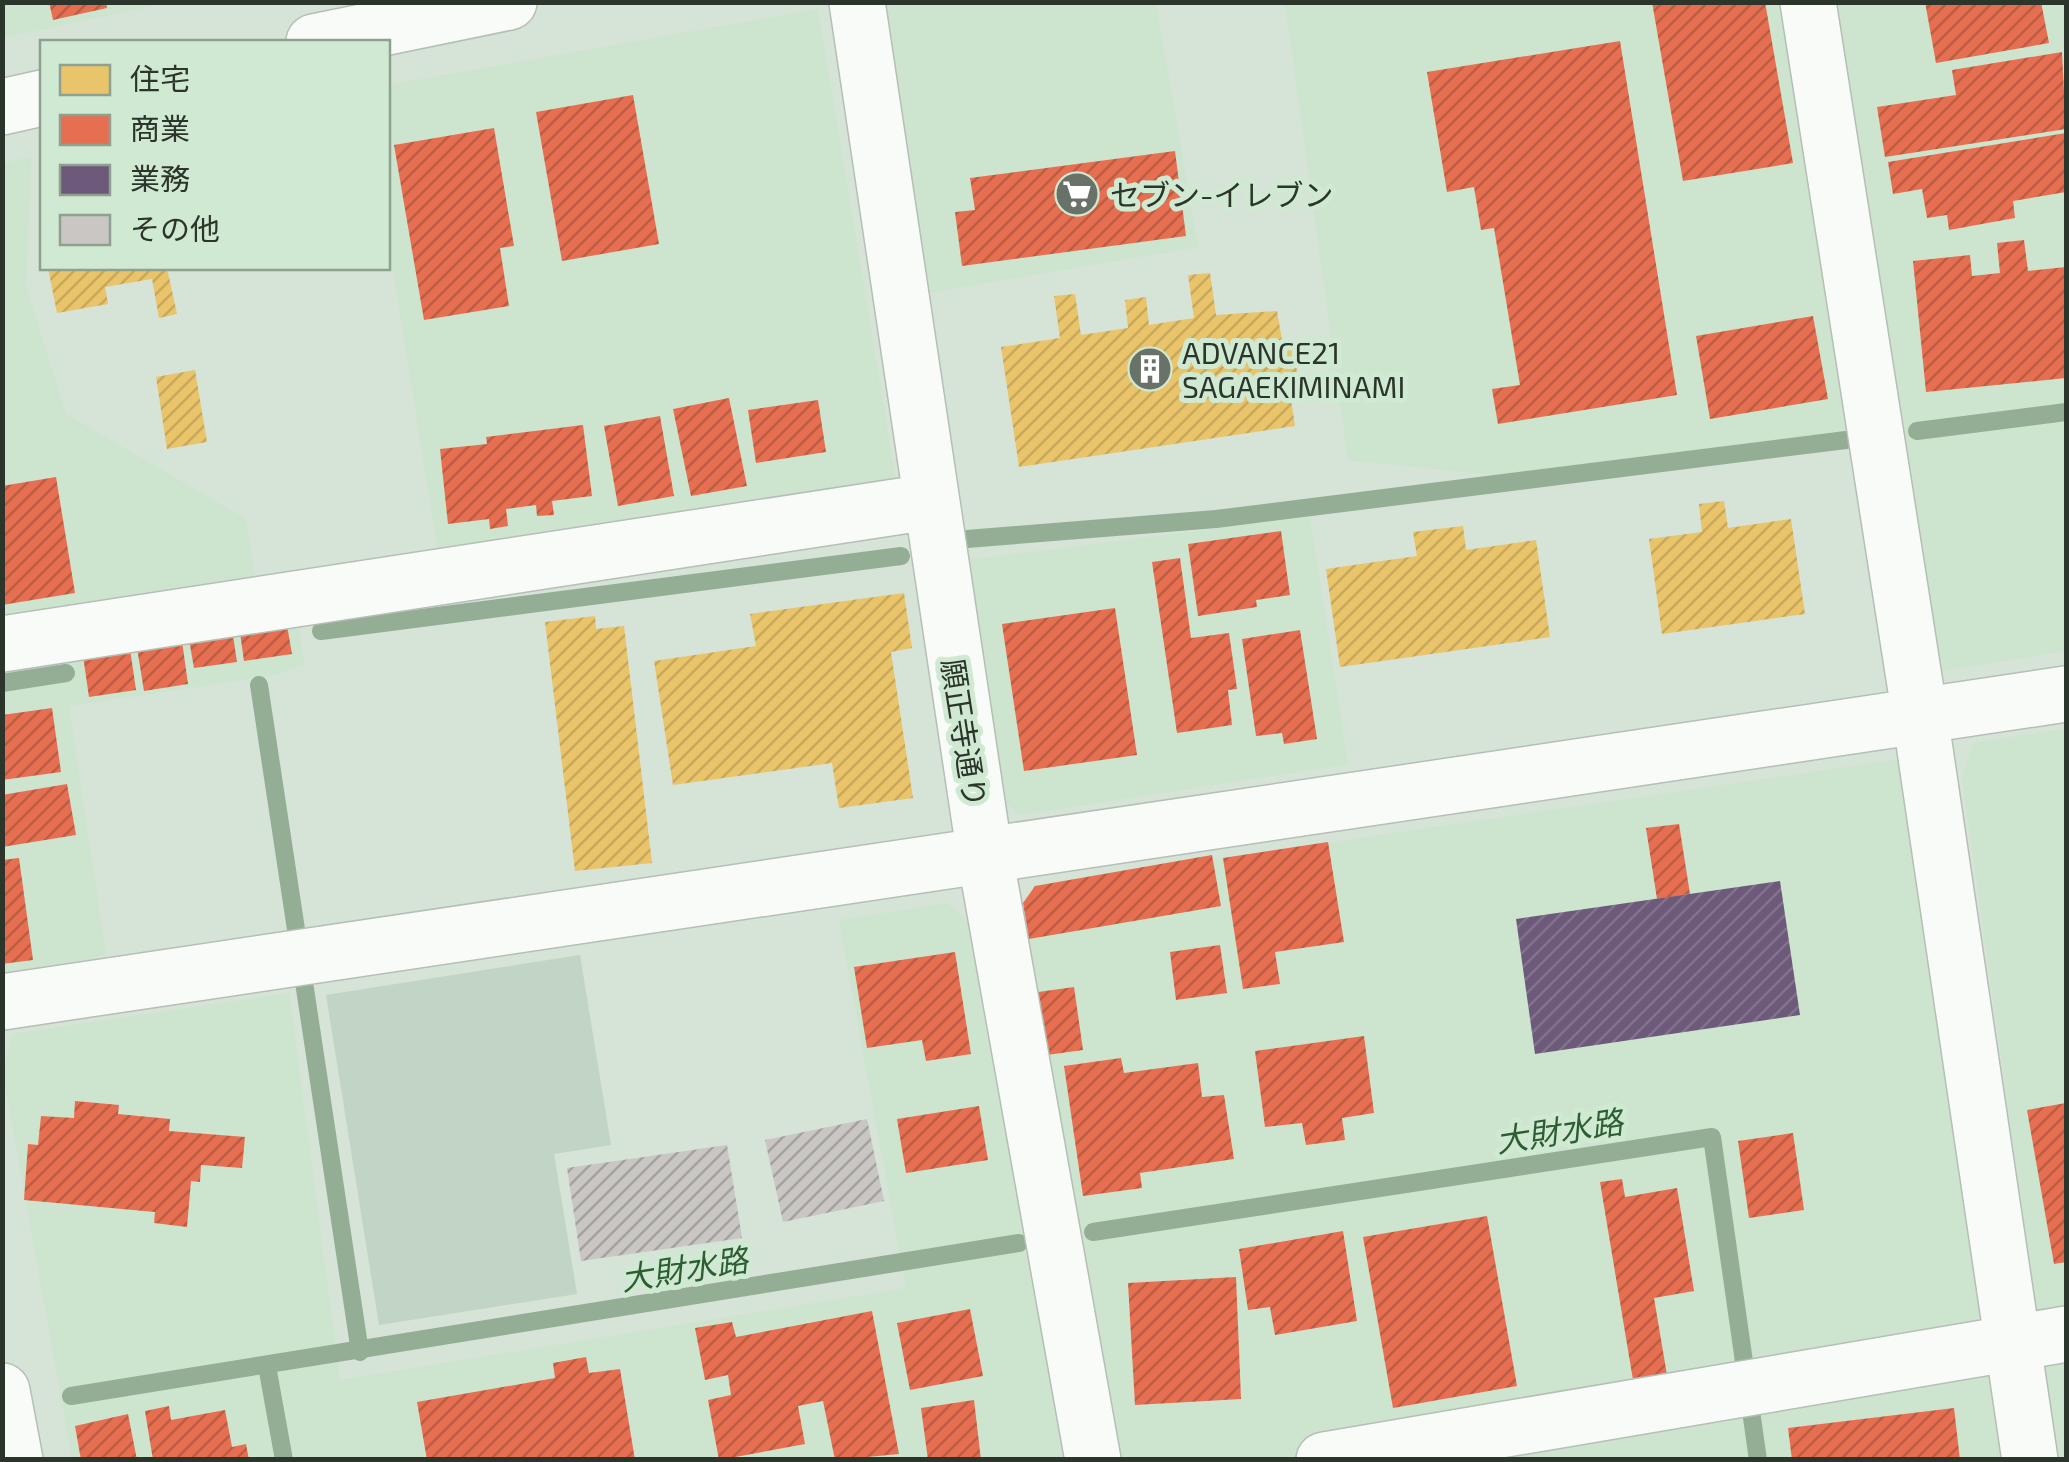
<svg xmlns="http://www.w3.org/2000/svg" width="2069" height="1462" font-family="'Exo 2','Noto Sans JP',sans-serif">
  <defs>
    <pattern id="homes-hatch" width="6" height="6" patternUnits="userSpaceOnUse" patternTransform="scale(2.5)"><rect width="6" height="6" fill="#e9c46a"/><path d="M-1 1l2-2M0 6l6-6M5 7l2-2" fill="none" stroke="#c8a95c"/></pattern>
    <pattern id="shops-hatch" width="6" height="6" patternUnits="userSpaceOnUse" patternTransform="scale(2.5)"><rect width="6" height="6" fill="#e76f51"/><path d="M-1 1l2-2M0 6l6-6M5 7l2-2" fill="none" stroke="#bb5c43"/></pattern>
    <pattern id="offices-hatch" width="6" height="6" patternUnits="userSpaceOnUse" patternTransform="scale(2.5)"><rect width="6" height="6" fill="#6d597a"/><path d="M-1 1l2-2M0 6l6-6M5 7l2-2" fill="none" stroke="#82738c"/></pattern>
    <pattern id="building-hatch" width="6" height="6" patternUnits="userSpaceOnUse" patternTransform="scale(2.5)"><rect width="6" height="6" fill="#c9c6c4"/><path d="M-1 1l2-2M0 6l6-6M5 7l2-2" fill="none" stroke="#a3a29f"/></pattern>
  </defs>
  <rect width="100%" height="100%" fill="#d6e3d7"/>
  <!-- built -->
  <g fill="#cde4ce">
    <path d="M152,2V6L3,38L2,3Z"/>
    <path d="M889,2L1156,3L1198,247L928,293L884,11Z"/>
    <path d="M1285,3H2066V651L1936,672L1897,426L1495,475L1348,460Z"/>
    <path d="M818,9L897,488L439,558L388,240V85Z"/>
    <path d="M31,157L26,286L66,414L246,519L256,585L3,624V163Z"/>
    <path d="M1310,517L1348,764L1020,815L1004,801L966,560Z"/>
    <path d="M297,614L304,664L276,675L69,706L106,955L3,976V663Z"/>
    <path d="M2066,729V1459H1119L1022,917L1039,885L1908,758L1983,1313L1966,1333L2043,1358L1962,777L1973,743Z"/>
    <path d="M947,903L974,928L1067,1459H72L3,1074L12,1034L289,993L340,1380L906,1288L839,920Z"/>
  </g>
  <!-- green -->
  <path fill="#c2d4c4" d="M580,955L611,1145L554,1154L577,1294L379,1325L326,995Z"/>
  <!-- homes -->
  <g fill="url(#homes-hatch)">
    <path d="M48,268H167L177,314L159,318L152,279L105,287L108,304L57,313Z"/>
    <path d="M1210,273L1216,315L1277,311L1282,340L1292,339L1300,391L1290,393L1295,426L1019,467L1001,347L1060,338L1054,296L1075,294L1081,335L1128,328L1125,300L1146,297L1149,325L1194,318L1188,275Z"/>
    <path d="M195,370L207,442L167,449L156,377Z"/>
    <path d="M1724,501L1728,528L1791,519L1805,614L1662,634L1649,539L1702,532L1699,504Z"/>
    <path d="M1463,526L1466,550L1536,540L1550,637L1340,667L1326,569L1417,556L1413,532Z"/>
    <path d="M904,593L912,648L891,652L913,798L839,808L832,763L673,785L654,661L756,646L750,614Z"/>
    <path d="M595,616L596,629L624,626L652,863L575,871L545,622Z"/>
  </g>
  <!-- shops -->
  <g fill="url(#shops-hatch)">
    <path d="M49,2H106L107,8L53,20Z"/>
    <path d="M1652,2H1765L1793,163L1683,181Z"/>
    <path d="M1925,2H2041L2049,43L1936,63Z"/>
    <path d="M1620,41L1677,395L1498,424L1492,389L1520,385L1494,228L1481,230L1474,187L1447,192L1427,72Z"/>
    <path d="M2062,52L2066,129L1885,157L1877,107L1956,95L1952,70Z"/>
    <path d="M633,95L659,244L562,261L536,112Z"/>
    <path d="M494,128L514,246L500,248L509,306L424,320L394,145Z"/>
    <path d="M2066,133V192L2013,201L2015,218L1949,230L1947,215L1927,218L1922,189L1893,194L1888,162Z"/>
    <path d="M1175,151L1186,236L962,266L955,212L975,210L970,178Z"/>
    <path d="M2024,240L2028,271L2066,267V378L1926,392L1913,261L1970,255L1972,276L2000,273L1997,243Z"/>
    <path d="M1813,316L1828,399L1710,419L1696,336Z"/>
    <path d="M729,398L747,486L691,496L673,409Z"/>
    <path d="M818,400L826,452L756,463L748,410Z"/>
    <path d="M660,416L674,496L618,506L604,426Z"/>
    <path d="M583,425L592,496L552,501L554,515L537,516L536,505L506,509L508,526L490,529L489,519L448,524L440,449L487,444L486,437Z"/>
    <path d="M56,477L75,593L2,605V486Z"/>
    <path d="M1281,531L1290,595L1256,600L1257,607L1198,616L1188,544Z"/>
    <path d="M1180,558L1191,638L1229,633L1237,689L1228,690L1232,725L1177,733L1152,562Z"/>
    <path d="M1115,608L1137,755L1024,771L1002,624Z"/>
    <path d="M286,620L292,654L244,661L239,626Z"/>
    <path d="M232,629L237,662L194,668L188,634Z"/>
    <path d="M1300,630L1317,739L1284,744L1282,733L1256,736L1242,639Z"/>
    <path d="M182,641L188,684L144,691L137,648Z"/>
    <path d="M130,649L136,690L89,697L83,656Z"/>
    <path d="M52,708L61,772L2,780V715Z"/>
    <path d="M67,784L76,835L2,847V795Z"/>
    <path d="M1679,824L1690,894L1657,899L1646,828Z"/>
    <path d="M1328,842L1344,942L1275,952L1280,984L1243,989L1223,858Z"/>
    <path d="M1212,855L1221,906L1029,939L1023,903L1035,886Z"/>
    <path d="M19,858L33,960L2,964V860Z"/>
    <path d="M1220,945L1227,993L1176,1000L1170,952Z"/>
    <path d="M955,952L971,1054L926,1061L922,1040L867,1048L854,967Z"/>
    <path d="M1074,987L1083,1050L1047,1055L1038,992Z"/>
    <path d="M1364,1036L1374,1113L1342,1118L1345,1140L1306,1145L1302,1123L1265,1127L1255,1051Z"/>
    <path d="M1121,1058L1124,1073L1198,1063L1202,1097L1224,1095L1234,1159L1140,1173L1142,1188L1083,1196L1064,1066Z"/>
    <path d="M75,1101L119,1105L118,1114L170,1119L169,1131L245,1137L242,1168L201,1165L200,1182L191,1181L187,1227L154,1223L155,1212L24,1200L28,1144L38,1145L41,1116L74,1118Z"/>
    <path d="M2066,1103V1262L2054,1264L2027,1110Z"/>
    <path d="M979,1106L988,1160L906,1173L897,1119Z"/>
    <path d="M1793,1133L1804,1210L1749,1218L1738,1141Z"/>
    <path d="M1622,1179L1625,1197L1677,1188L1694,1291L1654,1298L1667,1375L1633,1380L1600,1182Z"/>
    <path d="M1487,1216L1517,1386L1393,1408L1363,1237Z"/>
    <path d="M1343,1231L1357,1321L1275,1335L1270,1307L1248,1310L1239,1249Z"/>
    <path d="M1236,1277L1241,1399L1135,1405L1128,1283Z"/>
    <path d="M970,1309L983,1376L910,1390L897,1323Z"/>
    <path d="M872,1311L899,1454L835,1460L823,1401L798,1406L805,1444L719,1460L708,1400L731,1395L728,1375L705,1380L695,1328L732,1322L736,1337Z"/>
    <path d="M586,1357L589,1373L620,1369L635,1460H427L417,1402L555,1378L553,1363Z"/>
    <path d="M974,1400L981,1460H928L921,1408Z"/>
    <path d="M169,1406L171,1420L225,1410L232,1447L246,1444L249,1460H153L145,1411Z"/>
    <path d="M1954,1408L1960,1460H1792L1788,1428Z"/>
    <path d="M128,1414L137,1460H81L75,1426Z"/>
  </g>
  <!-- offices -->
  <path fill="url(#offices-hatch)" d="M1780,881L1800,1015L1535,1054L1516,919Z"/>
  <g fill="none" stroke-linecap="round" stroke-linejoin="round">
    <!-- stream -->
    <g stroke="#94ae95" stroke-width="18">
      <path d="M1917,431L2066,412"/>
      <path d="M967,539L1216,519L1846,440"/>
      <path d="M321,631L901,556"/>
      <path d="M2,683L66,673"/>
      <path d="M259,685L360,1352"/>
      <path d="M1093,1232L1712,1137L1758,1460"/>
      <path d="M267,1366L284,1460"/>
      <path d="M71,1396L1019,1243"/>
    </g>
  </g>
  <!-- building -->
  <g fill="url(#building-hatch)">
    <path d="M867,1119L884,1201L783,1222L765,1140Z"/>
    <path d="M727,1145L742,1238L581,1261L567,1168Z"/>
  </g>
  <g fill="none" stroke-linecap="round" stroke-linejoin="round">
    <defs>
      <g id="street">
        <path d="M857,2L985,856L1093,1460"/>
        <path d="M1808,2L1920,716L2030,1460"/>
        <path d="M2,644L928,502"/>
        <path d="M1324,1460L2066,1334"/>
      </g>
      <g id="secondary">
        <path d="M314,42L509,2"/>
        <path d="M2,107L42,98"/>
        <path d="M2,1002L2066,694"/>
        <path d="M2,1391L15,1460"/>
      </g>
    </defs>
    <!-- street casing -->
    <use href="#street" stroke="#b5bfb6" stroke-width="58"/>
    <!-- secondary casing -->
    <use href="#secondary" stroke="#b5bfb6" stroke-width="58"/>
    <!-- street -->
    <use href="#street" stroke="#f9fbf9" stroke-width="55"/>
    <!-- secondary -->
    <use href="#secondary" stroke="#f9fbf9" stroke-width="55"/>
  </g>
  <!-- icons -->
  <defs>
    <symbol id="supermarket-disc" viewBox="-11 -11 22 22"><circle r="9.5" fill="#687268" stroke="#d0e9d2"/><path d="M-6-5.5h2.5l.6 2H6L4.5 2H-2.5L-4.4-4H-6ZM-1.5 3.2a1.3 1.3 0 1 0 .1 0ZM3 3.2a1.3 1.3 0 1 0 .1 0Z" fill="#fff"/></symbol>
    <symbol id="building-disc" viewBox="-11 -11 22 22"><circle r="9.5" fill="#687268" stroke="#d0e9d2"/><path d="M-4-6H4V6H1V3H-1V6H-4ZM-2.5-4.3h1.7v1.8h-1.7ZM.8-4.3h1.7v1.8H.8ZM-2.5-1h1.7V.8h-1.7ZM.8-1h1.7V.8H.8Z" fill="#fff"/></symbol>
  </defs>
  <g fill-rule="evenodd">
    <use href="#supermarket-disc" x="1052" y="169" width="50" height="50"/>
    <use href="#building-disc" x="1125" y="344" width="50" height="50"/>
  </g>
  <g text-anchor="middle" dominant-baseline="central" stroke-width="10" stroke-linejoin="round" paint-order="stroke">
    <!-- poi labels -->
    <g font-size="30" fill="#2c352c" stroke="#d0e9d2" text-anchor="start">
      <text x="1110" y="194">セブン-イレブン</text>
      <text x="1182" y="352">ADVANCE21<tspan x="1182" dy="34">SAGAEKIMINAMI</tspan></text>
    </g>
    <!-- street labels -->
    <g font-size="30" fill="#2c352c" stroke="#d0e9d2">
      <text transform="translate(965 733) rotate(81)">願正寺通り</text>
    </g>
    <!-- water labels -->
    <g font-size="32" font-style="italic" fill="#2c5d33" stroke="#d0e9d2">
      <text transform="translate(1559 1130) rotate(-9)">大財水路</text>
      <text transform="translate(684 1268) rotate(-9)">大財水路</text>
    </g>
  </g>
  <!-- border -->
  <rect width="2069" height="1462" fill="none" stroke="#2c352c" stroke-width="10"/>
  <!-- legend -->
  <rect x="40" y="40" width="350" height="230" fill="#d0e9d2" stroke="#8ea190" stroke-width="2.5"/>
  <rect x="60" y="65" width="50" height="30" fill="#e9c46a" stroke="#8ea190" stroke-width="2.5"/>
  <text x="130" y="90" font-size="30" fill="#2c352c">住宅</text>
  <rect x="60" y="115" width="50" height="30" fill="#e76f51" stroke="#8ea190" stroke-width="2.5"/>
  <text x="130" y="140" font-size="30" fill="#2c352c">商業</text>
  <rect x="60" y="165" width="50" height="30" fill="#6d597a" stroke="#8ea190" stroke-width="2.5"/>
  <text x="130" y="190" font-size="30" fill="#2c352c">業務</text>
  <rect x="60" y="215" width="50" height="30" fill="#c9c6c4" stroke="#8ea190" stroke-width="2.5"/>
  <text x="130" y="240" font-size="30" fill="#2c352c">その他</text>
</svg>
